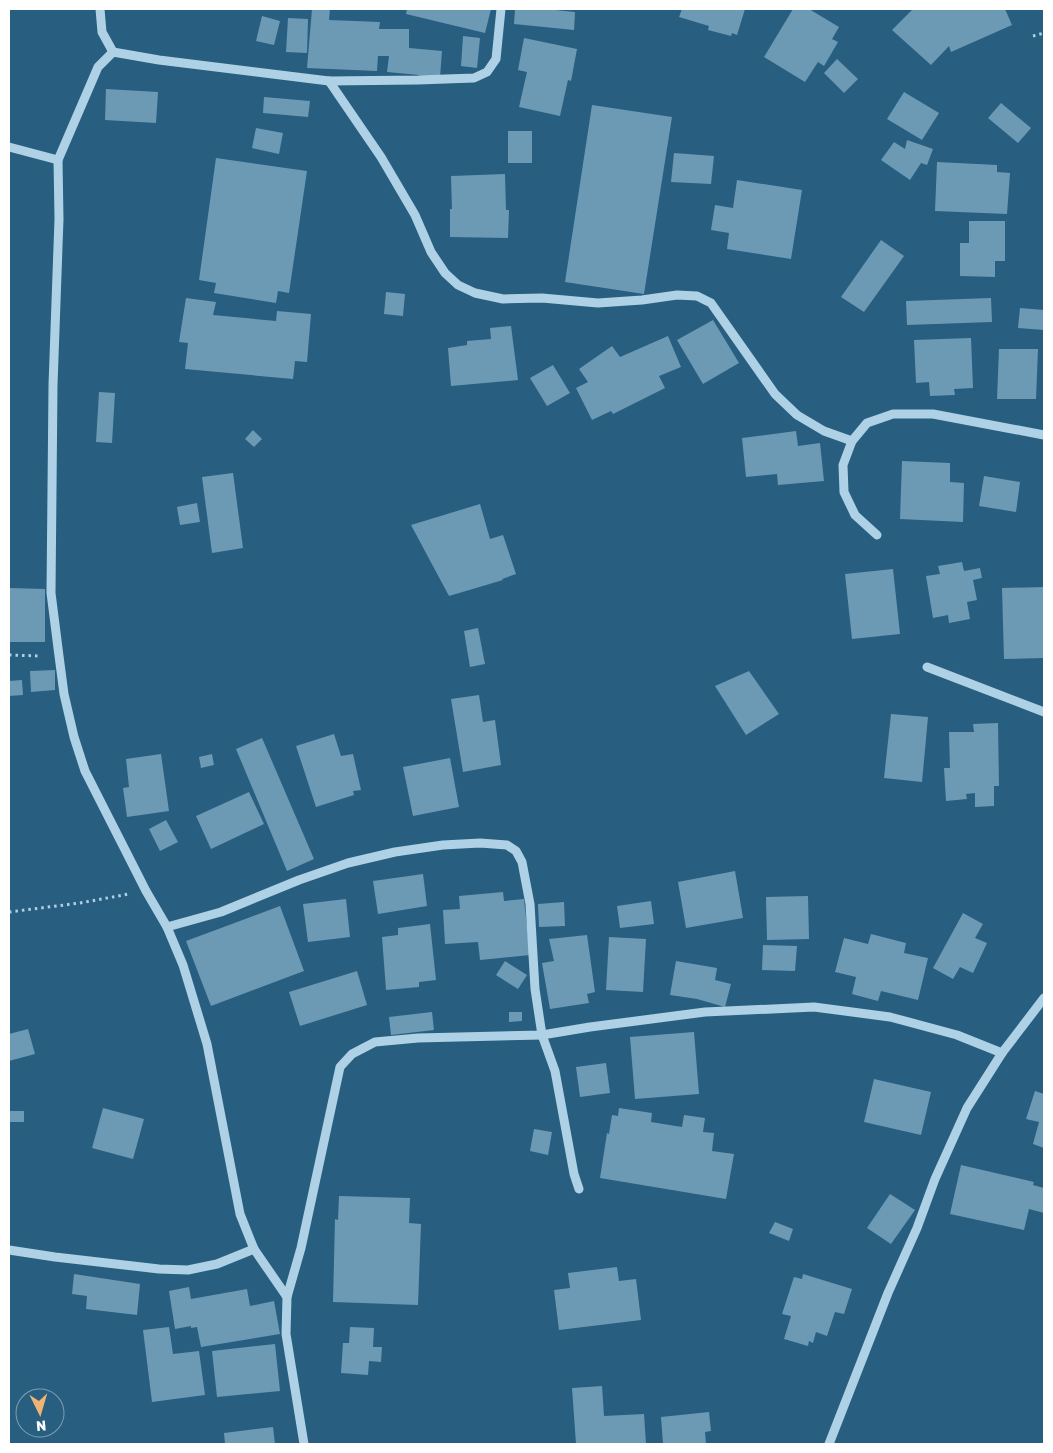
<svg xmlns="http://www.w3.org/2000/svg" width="1053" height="1453" font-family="Rubik,sans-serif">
  <rect width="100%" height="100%" fill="#285e7f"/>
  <!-- building -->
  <g fill="#6c9ab5">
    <path d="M312,9H330L329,20L380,22L379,29H409V48L442,51L440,77L387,72L389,56H378L377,71L307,68Z"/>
    <path d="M407,9H491L485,33L406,14Z"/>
    <path d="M515,9H545L575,12L574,30L514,24Z"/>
    <path d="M682,9H745L737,35L732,33L731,36L708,30L709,26L679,17Z"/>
    <path d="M793,9H809L839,27L832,39L838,42L824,66L818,62L805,82L764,57Z"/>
    <path d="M913,9H1005L1012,25L951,52L949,46L931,65L892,30Z"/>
    <path d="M262,16L280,21L274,45L256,41Z"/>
    <path d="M288,18L308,19L307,53L286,52Z"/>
    <path d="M463,36L480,38L477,68L461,66Z"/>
    <path d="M524,38L577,49L571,81L568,80L560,116L519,107L527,72L518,70Z"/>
    <path d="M837,59L858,79L844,93L824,73Z"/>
    <path d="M106,89L158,92L156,123L105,120Z"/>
    <path d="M904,92L939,113L922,140L887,119Z"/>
    <path d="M264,97L310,101L308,117L263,113Z"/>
    <path d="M1001,103L1031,128L1018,143L988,118Z"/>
    <path d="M592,105L672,117L644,294L565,282Z"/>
    <path d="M256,128L283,133L279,154L252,148Z"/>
    <rect x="508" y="131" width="24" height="32"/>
    <path d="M907,140L933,149L927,165L921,163L910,180L881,160L894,142L905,149Z"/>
    <path d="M674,153L714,156L711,184L671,182Z"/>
    <path d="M216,158L307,171L289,293L278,291L276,303L214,293L216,283L199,280Z"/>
    <path d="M937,162L997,165V172L1010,173L1007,214L935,211Z"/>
    <path d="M505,174L506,210H509L508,238L450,237V209H452L451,176Z"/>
    <path d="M737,180L802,190L791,259L727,249L729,233L711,230L715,205L733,208Z"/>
    <path d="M969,221H1005V261H995V277L960,276V243H969Z"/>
    <path d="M881,240L904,256L864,312L841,297Z"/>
    <path d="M386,292L405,294L403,316L384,314Z"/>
    <path d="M186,298L216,302L213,315L276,321L277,311L311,314L307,362L295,361L293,379L185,369L188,343L179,342Z"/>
    <path d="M991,298L992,322L907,325L906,301Z"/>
    <path d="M1020,308L1044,310V330L1018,328Z"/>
    <path d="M713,320L739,363L703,384L677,340Z"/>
    <path d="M511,326L518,380L451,386L448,348L467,345V341L491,339L490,328Z"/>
    <path d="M668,336L681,367L659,376L665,388L613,414L611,411L592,420L576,388L588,382L579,369L612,346L620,357Z"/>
    <path d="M971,338L973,388L954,389L955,395L930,396L929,382L916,383L914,340Z"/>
    <path d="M999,349H1038L1036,399H997Z"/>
    <path d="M553,365L570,393L547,406L530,378Z"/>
    <path d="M99,392L115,393L112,443L96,442Z"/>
    <path d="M253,430L262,439L254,447L245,439Z"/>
    <path d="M796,431L798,446L820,443L824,481L778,485L777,474L746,477L742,438Z"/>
    <path d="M902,461L950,463V482L964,483L963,522L900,519Z"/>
    <path d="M233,473L243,548L212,553L202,477Z"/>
    <path d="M984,476L1020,482L1016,512L979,506Z"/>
    <path d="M197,503L200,522L180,525L177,507Z"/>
    <path d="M480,504L490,539L503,535L516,574L502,579L503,580L449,596L411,525Z"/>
    <path d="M962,562L964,571L980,568L982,578L973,580L977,600L967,602L970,619L949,623L948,615L933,618L926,576L940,574L938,566Z"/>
    <path d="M893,569L900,634L852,639L845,574Z"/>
    <path d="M1044,587V658L1004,659L1002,588Z"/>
    <path d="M9,588L45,589V642H9Z"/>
    <path d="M478,628L485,664L470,667L464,631Z"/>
    <path d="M55,670V690L31,692L30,671Z"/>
    <path d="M749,671L779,714L746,735L715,686Z"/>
    <path d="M22,680L23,695L9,696V681Z"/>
    <path d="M479,695L483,722L495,720L501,765L463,772L451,699Z"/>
    <path d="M891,714L928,717L922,782L884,778Z"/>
    <path d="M998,723L999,786H994V806L975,807V793L966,794L967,799L946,801L944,768H950L949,732H974L973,724Z"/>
    <path d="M334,734L341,756L353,754L361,790L353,791L354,795L316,807L296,746Z"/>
    <path d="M262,738L314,859L287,871L236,749Z"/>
    <path d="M161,754L169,811L127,817L123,788L129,787L126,759Z"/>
    <path d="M212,754L214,765L201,768L199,757Z"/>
    <path d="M450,758L459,807L413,816L403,767Z"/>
    <path d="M249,792L264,824L211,849L196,816Z"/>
    <path d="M166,820L178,842L160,851L149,829Z"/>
    <path d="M735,871L743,918L686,928L678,882Z"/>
    <path d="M423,874L427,906L378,914L373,881Z"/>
    <path d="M503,892L504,901L524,899L530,955L480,960L478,942L445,944L443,910L460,909L459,896Z"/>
    <path d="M808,896L809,939L767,940L766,897Z"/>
    <path d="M346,899L350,937L308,942L303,904Z"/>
    <path d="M651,901L654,924L620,928L617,906Z"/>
    <path d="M564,902L565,926L539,927L538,904Z"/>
    <path d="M280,906L304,971L211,1006L186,941Z"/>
    <path d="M963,913L983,924L975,938L987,943L973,973L960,967L953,979L933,968Z"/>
    <path d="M430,924L436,980L419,982V987L386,990L382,937L398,935V928Z"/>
    <path d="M871,934L906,943L904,953L928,958L918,1000L881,991L878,1001L852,994L856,977L835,972L844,938L868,944Z"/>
    <path d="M587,935L595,992L587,994L589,1003L550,1009L542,963L554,961L549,939Z"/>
    <path d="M609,937L646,939L643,992L606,990Z"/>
    <path d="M763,945L797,946L795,971L762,970Z"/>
    <path d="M505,961L527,975L518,989L496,975Z"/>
    <path d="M676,961L717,968L715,980L731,984L725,1007L697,999L670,995Z"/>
    <path d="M357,971L367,1005L300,1026L289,992Z"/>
    <path d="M432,1012L434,1030L391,1035L389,1017Z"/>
    <path d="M509,1012H522V1021L509,1022Z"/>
    <path d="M28,1029L35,1054L9,1061V1034Z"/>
    <path d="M694,1032L699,1094L635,1099L630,1037Z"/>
    <path d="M606,1063L610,1093L580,1097L576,1067Z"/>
    <path d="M874,1079L931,1092L921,1135L864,1122Z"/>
    <path d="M1035,1091L1044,1094V1148L1033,1144L1039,1122L1026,1119Z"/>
    <path d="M103,1108L144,1119L133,1159L92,1148Z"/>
    <path d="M619,1108L652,1113L651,1122L682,1127L684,1115L705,1118L703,1132L714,1133L712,1151L734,1154L726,1199L600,1178L607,1133L609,1134L612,1115L618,1116Z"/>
    <rect x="9" y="1111" width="15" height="11"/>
    <path d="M534,1129L552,1132L548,1155L530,1151Z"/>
    <path d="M961,1165L1034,1182L1033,1185L1044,1188V1213L1029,1209L1024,1230L950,1214Z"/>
    <path d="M890,1194L915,1210L891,1244L867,1228Z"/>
    <path d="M339,1196L410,1198L409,1223L421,1224L418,1305L333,1302L335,1219L338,1220Z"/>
    <path d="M775,1222L793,1229L789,1241L769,1233Z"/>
    <path d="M617,1267L619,1281L636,1279L641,1320L559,1330L554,1290L570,1288L568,1273Z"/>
    <path d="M74,1274L140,1284L137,1315L86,1309L87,1296L72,1294Z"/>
    <path d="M803,1274L852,1289L844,1314L835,1312L827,1336L816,1332L813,1343L809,1341L808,1346L784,1339L791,1316L782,1314L794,1277L802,1279Z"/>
    <path d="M189,1287L191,1299L247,1289L250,1306L274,1301L280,1334L201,1347L197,1327L191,1328V1326L175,1329L169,1291Z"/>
    <path d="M169,1327L173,1354L199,1351L205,1395L152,1402L143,1330Z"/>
    <path d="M350,1327L374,1328L373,1347H382L381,1362L369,1361L368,1375L341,1373L343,1343H349Z"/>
    <path d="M275,1344L280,1391L217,1397L212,1351Z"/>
    <path d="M602,1386L604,1416L644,1414L646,1444H576L572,1388Z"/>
    <path d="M709,1412L711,1431L705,1432L706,1444H663L661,1417Z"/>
    <path d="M273,1427L275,1444H225L224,1433Z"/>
  </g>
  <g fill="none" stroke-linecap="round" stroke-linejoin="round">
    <!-- path -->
    <g stroke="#aed1e5" stroke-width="3" stroke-dasharray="2.5 4" stroke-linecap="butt">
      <path d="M1033,36L1044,33"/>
      <path d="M9,655L41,656"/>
      <path d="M9,912L80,903L129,894"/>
    </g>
    <!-- minor -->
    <g stroke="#aed1e5" stroke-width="9">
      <path d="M100,9L102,32L113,52"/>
      <path d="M329,81L381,157L415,215L431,252L445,273L458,285L475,293L503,299L542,298L598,303L642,300L677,295L697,296L711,303L775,394L797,415L824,431L852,441"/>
      <path d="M9,147L58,160"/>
      <path d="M877,535L855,515L844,492L843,465L852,441L867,423L893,414H933L1044,435"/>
      <path d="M927,667L1044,712"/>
      <path d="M167,927L221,912L299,880L348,863L395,852L443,845L480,843L507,845L516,851L522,862L530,904L535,989L542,1035L555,1071L574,1174L579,1189"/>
      <path d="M9,1250L55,1257L159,1269L188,1270L217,1264L254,1249"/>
      <path d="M287,1297L254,1249L240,1214L207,1044L183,965L167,927L146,891L85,771L74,737L64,694L59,656L51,593L53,385L59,219L58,160L98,67L113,52L159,60L329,81L418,80L474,78L487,72L496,59L501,9"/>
      <path d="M304,1444L286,1334L287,1297L301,1248L340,1067L352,1054L375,1042L418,1038L542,1035L590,1027L705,1012L814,1007L890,1017L957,1035L1002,1053"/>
      <path d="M829,1444L888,1293L917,1228L935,1179L967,1108L1002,1053L1044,998"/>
    </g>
  </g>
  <!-- border -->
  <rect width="1053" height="1453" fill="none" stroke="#ffffff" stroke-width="20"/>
  <!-- north arrow -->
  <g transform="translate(40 1413) rotate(175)"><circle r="24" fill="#285e7f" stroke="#7e9eb2"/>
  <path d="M0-4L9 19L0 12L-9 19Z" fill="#edb474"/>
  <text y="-8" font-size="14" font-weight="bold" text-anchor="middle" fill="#ffffff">N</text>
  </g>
</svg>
